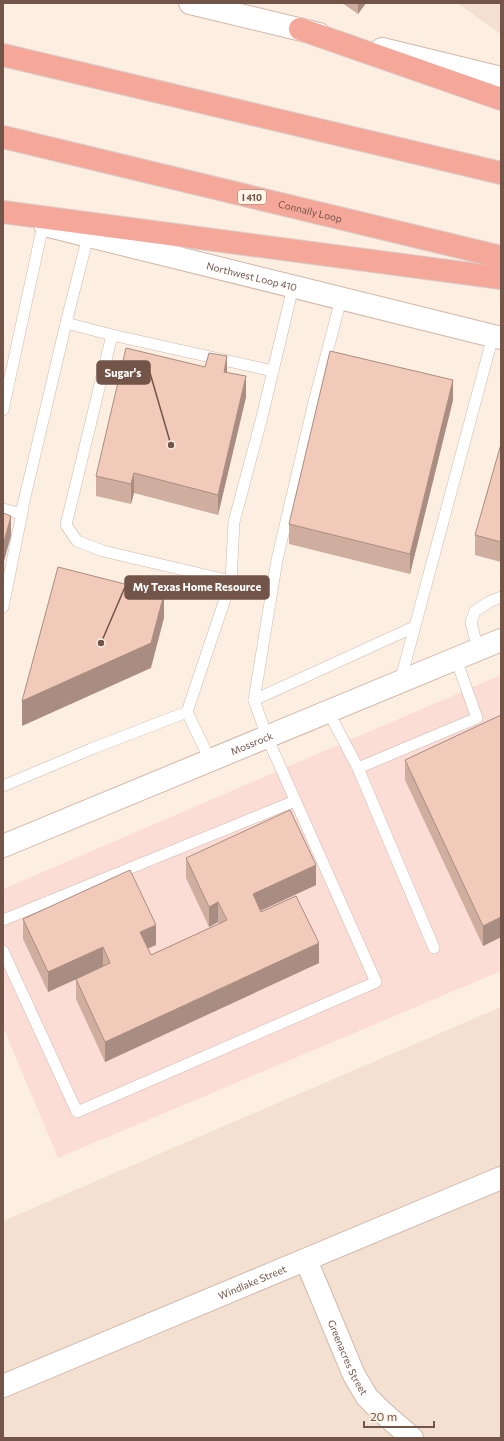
<svg xmlns="http://www.w3.org/2000/svg" width="504" height="1441" font-family="Commissioner,sans-serif">
  <rect width="100%" height="100%" fill="#fcefe2"/>
  <!-- residential -->
  <g fill="#f3e0d1">
    <path d="M457,3H501V34Z"/>
    <path d="M501,1007V1438H3V1221Z"/>
  </g>
  <!-- commercial -->
  <path fill="#fcddd6" d="M501,675V971L58,1158L3,1027V889Z"/>
  <g fill="none" stroke-linecap="round" stroke-linejoin="round">
    <defs>
      <g id="lane">
        <path d="M88,236L66,323L112,335L66,525L77,541L103,551L231,581"/>
        <path d="M112,335L273,371"/>
        <path d="M3,410L43,225"/>
        <path d="M3,509L21,514L66,323"/>
        <path d="M3,607L23,508"/>
        <path d="M478,650L471,622L475,611L489,602L501,597"/>
        <path d="M400,682L493,336"/>
        <path d="M254,700L414,627"/>
        <path d="M328,711L358,768"/>
        <path d="M210,760L187,712L231,581L234,522L262,417L293,287"/>
        <path d="M3,786L91,749L187,712"/>
        <path d="M3,920L295,801"/>
        <path d="M434,948L358,768L477,718L456,659"/>
        <path d="M3,951L77,1112L376,982L267,737L254,700L277,560L314,402L341,299"/>
      </g>
      <g id="street">
        <path id="s1" d="M306,1260L354,1375L367,1397L381,1411L412,1438"/>
        <path id="s2" d="M3,1386L501,1178"/>
      </g>
      <g id="secondary">
        <path d="M190,3L319,34"/>
        <path d="M382,49L501,78"/>
        <path id="s3" d="M45,225L501,338"/>
        <path id="s4" d="M3,846L501,640"/>
      </g>
      <g id="highway">
        <path d="M300,29L501,99"/>
        <path d="M3,55L501,173"/>
        <path id="s5" d="M3,137L501,257"/>
        <path d="M3,212L501,278"/>
      </g>
    </defs>
    <!-- lane casing -->
    <use href="#lane" stroke="#cfb8ac" stroke-width="12"/>
    <!-- street casing -->
    <use href="#street" stroke="#cfb8ac" stroke-width="24"/>
    <!-- secondary casing -->
    <use href="#secondary" stroke="#d2b7a9" stroke-width="24"/>
    <!-- highway casing -->
    <use href="#highway" stroke="#d8cfcc" stroke-width="24"/>
    <!-- lane -->
    <use href="#lane" stroke="#fff" stroke-width="11"/>
    <!-- street -->
    <use href="#street" stroke="#fff" stroke-width="22"/>
    <!-- secondary -->
    <use href="#secondary" stroke="#fff" stroke-width="22"/>
    <!-- highway -->
    <use href="#highway" stroke="#f5a899" stroke-width="22"/>
  </g>
  <!-- wall -->
  <g fill="#cfaea0">
    <path d="M342,3H366L358,14Z"/>
    <path d="M227,372L246,397L218,515L134,493L131,504L96,496V476Z"/>
    <path d="M453,400L410,574L289,544V524Z"/>
    <path d="M501,444V562L475,555V535Z"/>
    <path d="M501,715V937L483,946L405,780V760Z"/>
    <path d="M186,858L316,885L261,911V912L319,963L105,1062L76,999V979L48,992L23,939V919L156,945L148,948L151,955L219,924L218,922L209,927L186,878Z"/>
  </g>
  <!-- shaded-wall -->
  <g fill="#a98d82">
    <path d="M358,3H366L358,14Z"/>
    <path d="M227,356V376L224,372Z"/>
    <path d="M246,376V397L218,515V495Z"/>
    <path d="M453,380V400L410,574V554Z"/>
    <path d="M134,473V493L131,504V484Z"/>
    <path d="M11,516V536L3,565V545Z"/>
    <path d="M164,594V618L151,668L22,726V701Z"/>
    <path d="M316,865V885L253,914V894Z"/>
    <path d="M218,902V922L209,927V907Z"/>
    <path d="M501,917V937L483,946V926Z"/>
    <path d="M156,925V945L140,952V932Z"/>
    <path d="M319,943V963L105,1062V1042Z"/>
    <path d="M103,947V967L48,992V972Z"/>
  </g>
  <!-- building -->
  <g fill="#f1caba" stroke="#a98d82">
    <path d="M126,348L205,367L209,353L227,356L224,372L246,376L218,495L134,473L131,484L96,476Z"/>
    <path d="M330,351L453,380L410,554L289,524Z"/>
    <path d="M501,444V542L475,535Z"/>
    <path d="M3,513L11,516L3,545Z"/>
    <path d="M58,567L164,594L151,643L22,701Z"/>
    <path d="M501,715V917L483,926L405,760Z"/>
    <path d="M290,810L316,865L253,894L261,912L296,896L319,943L105,1042L76,979L110,963L103,947L48,972L23,919L130,870L156,925L140,932L151,955L227,920L218,902L209,907L186,858Z"/>
  </g>
  <g text-anchor="middle" dominant-baseline="central" stroke-width="3" stroke-linejoin="round" paint-order="stroke">
    <!-- shield labels -->
    <rect fill="#fff4e8" stroke="#9d8479" stroke-width="1" x="238" y="190" width="28" height="14" rx="3"/>
    <g font-size="9" font-weight="bold" fill="#735449">
      <text x="252" y="197">I 410</text>
    </g>
    <!-- street labels -->
    <g font-size="10" fill="#735449" stroke="#fff4e8">
      <text stroke="none"><textPath href="#s5" startOffset="316">Connally Loop</textPath></text>
      <text stroke="none"><textPath href="#s3" startOffset="213">Northwest Loop 410</textPath></text>
      <text stroke="none"><textPath href="#s4" startOffset="269">Mossrock</textPath></text>
      <text stroke="none"><textPath href="#s2" startOffset="270">Windlake Street</textPath></text>
      <text stroke="none"><textPath href="#s1" startOffset="106">Greenacres Street</textPath></text>
    </g>
  </g>
  <!-- callouts -->
  <path fill="none" stroke="#735449" stroke-width="1.5" d="M171 445L150 373M101 643L125 587"/>
  <g fill="#735449" stroke="#fff4e8" stroke-width="1.5">
    <circle cx="171" cy="445" r="4"/>
    <circle cx="101" cy="643" r="4"/>
  </g>
  <g fill="#735449" stroke="#735449" stroke-width="1.5">
    <rect x="97" y="361" width="53" height="23" rx="4"/>
    <rect x="125" y="576" width="144" height="23" rx="4"/>
  </g>
  <g font-size="11" text-anchor="middle" font-weight="bold" fill="#fff">
    <text x="123" y="377">Sugar's</text>
    <text x="197" y="591">My Texas Home Resource</text>
  </g>
  <!-- border -->
  <rect width="504" height="1441" fill="none" stroke="#735449" stroke-width="8"/>
  <!-- scale -->
  <path d="M364 1421v6h70v-6" fill="none" stroke="#735449" stroke-width="2"/>
  <text x="370" y="1421" font-size="12" fill="#735449" stroke="#fff4e8" stroke-width="3" paint-order="stroke">20 m</text>
</svg>
